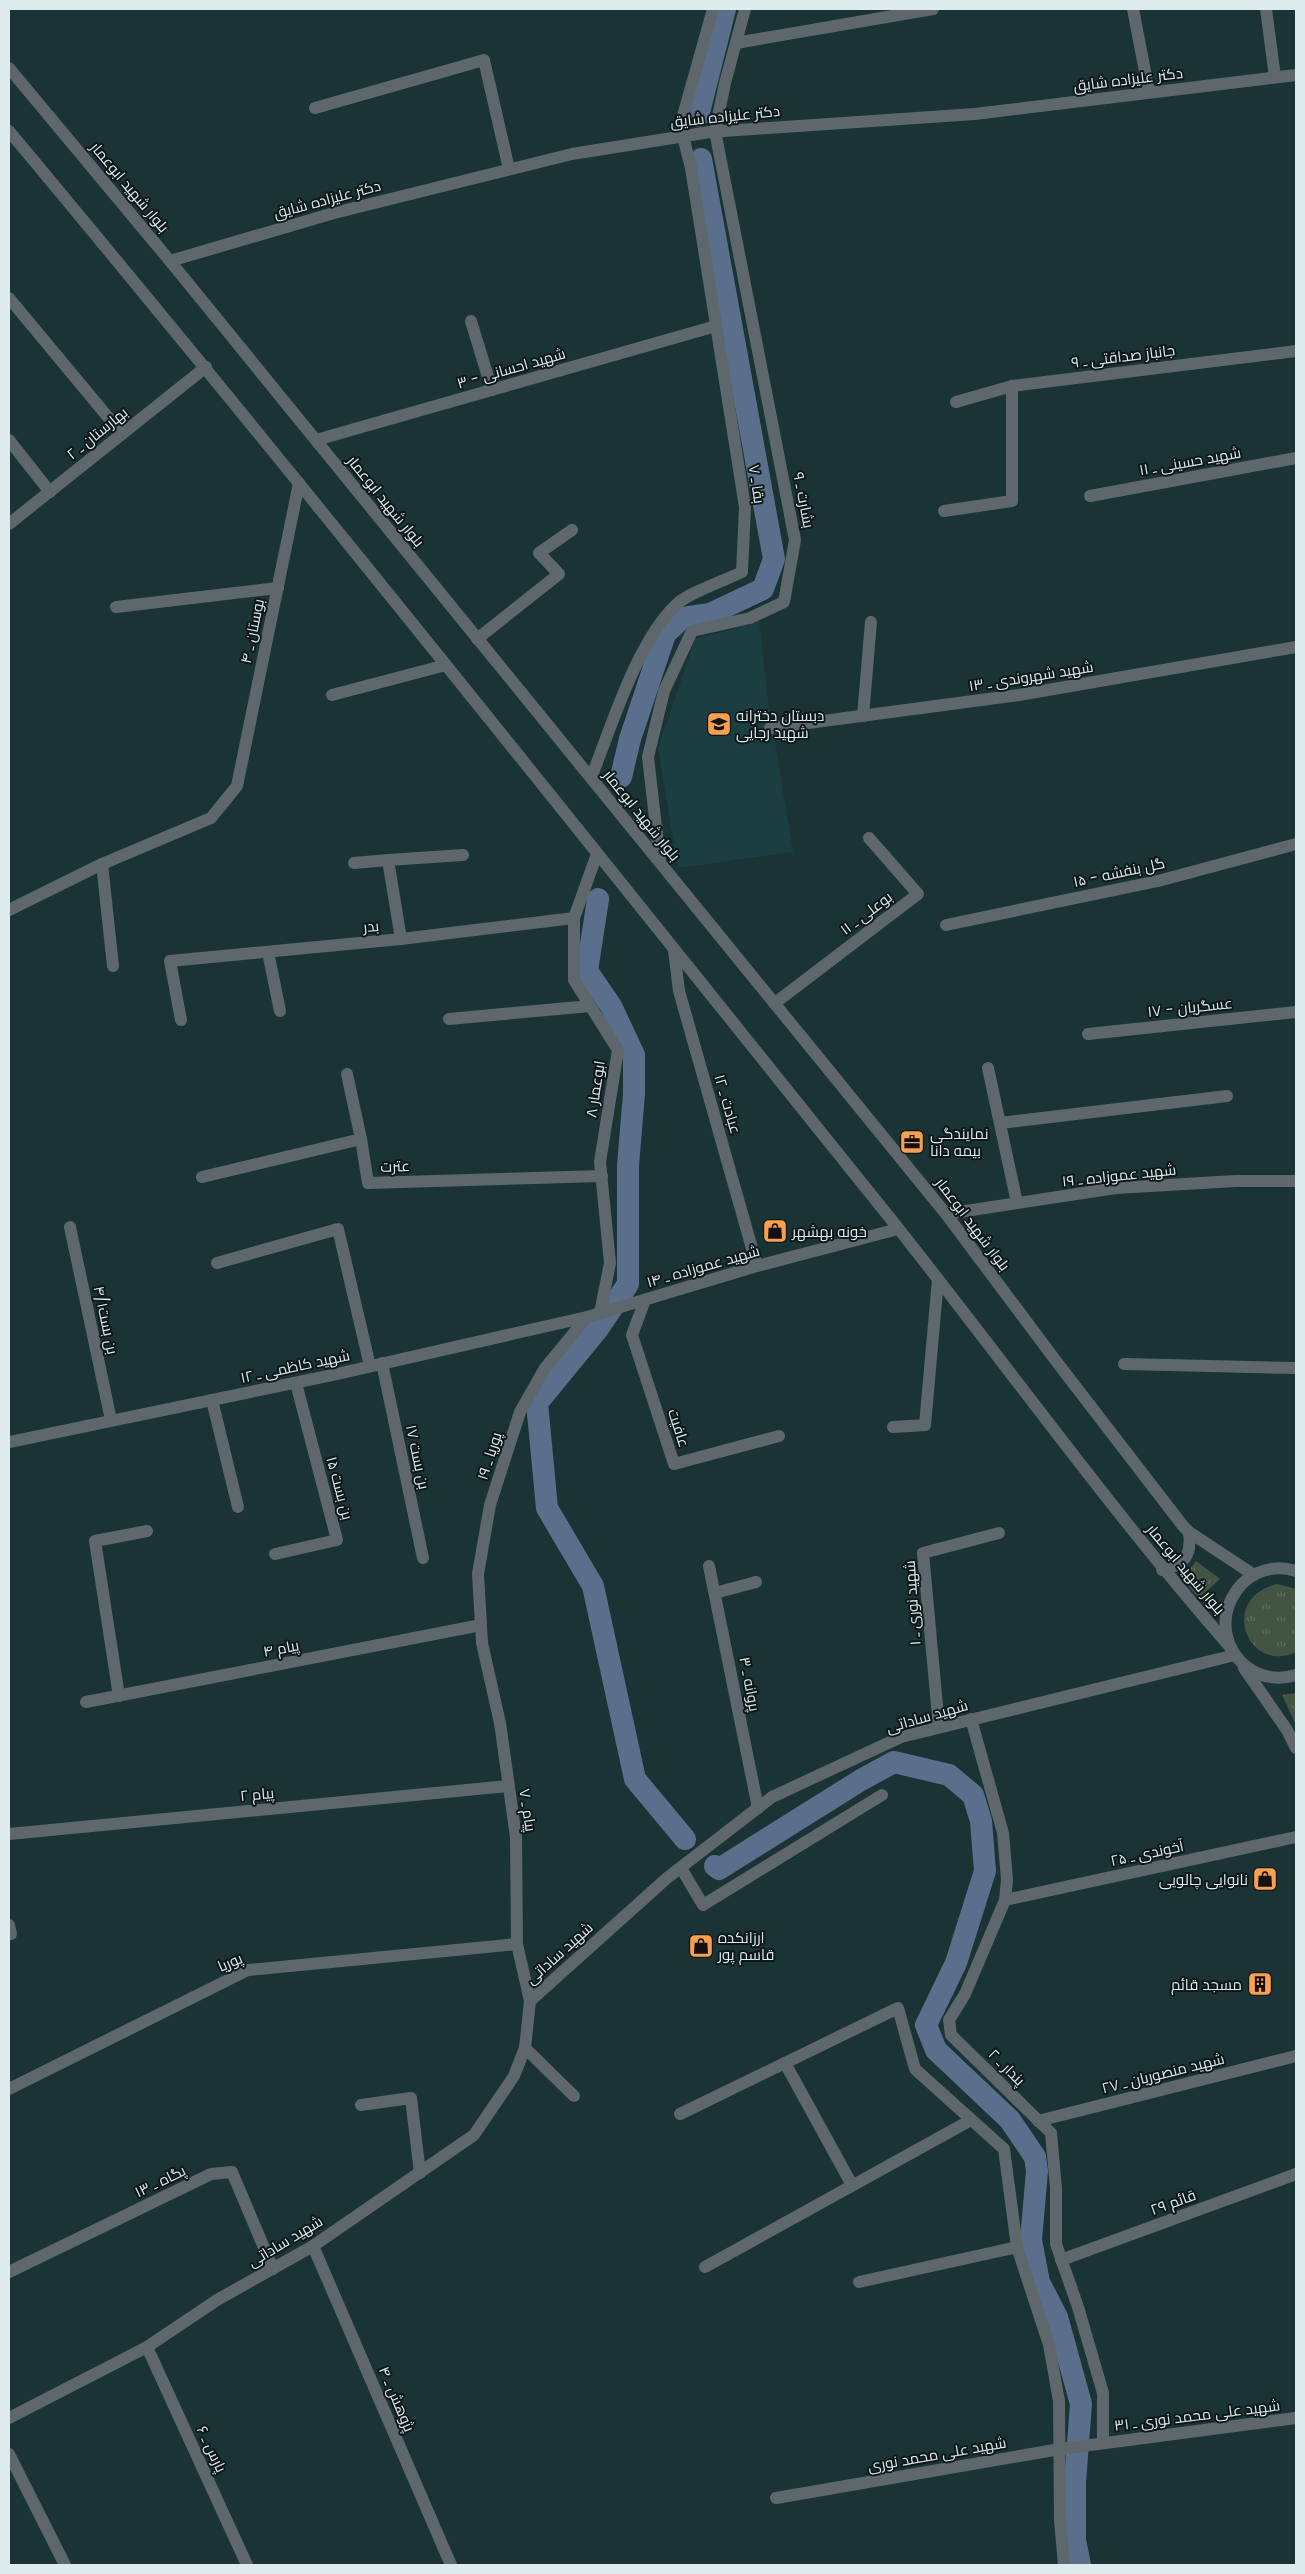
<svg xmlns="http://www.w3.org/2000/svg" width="1305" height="2574" font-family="Poppins,Cairo,sans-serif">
  <defs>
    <pattern id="grass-tufts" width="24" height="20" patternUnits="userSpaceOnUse" patternTransform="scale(1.25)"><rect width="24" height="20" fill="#435542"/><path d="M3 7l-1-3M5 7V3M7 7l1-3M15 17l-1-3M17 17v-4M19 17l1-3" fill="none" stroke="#5e6e5e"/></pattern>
  </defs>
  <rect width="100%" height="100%" fill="#1a3334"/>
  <!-- built -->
  <path fill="#1b3f41" d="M759,622L768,700L793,852L678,868L658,748L695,639Z"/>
  <!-- grass -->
  <g fill="url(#grass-tufts)">
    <path d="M1196,1561L1220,1579L1199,1598L1182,1579Z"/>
    <path d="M1277,1584L1296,1589V1652C1247,1675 1218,1598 1277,1584Z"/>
    <path d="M1296,1693V1725L1282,1695Z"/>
  </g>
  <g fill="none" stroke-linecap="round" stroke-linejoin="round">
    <!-- canal -->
    <g stroke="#596f8b" stroke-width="22">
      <path d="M698,116L725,9"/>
      <path d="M621,777L630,739L665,634L682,618L710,614L763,589L774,559L701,159"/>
      <path d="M598,899L587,971L611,1006L634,1055V1094L628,1165V1284L597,1330L537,1403L547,1508L593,1586L635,1779L685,1839"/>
      <path d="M715,1866L719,1869L861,1780L894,1762L949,1775L973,1795L981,1821L985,1871L956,1963L926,2025L936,2050L1010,2120L1035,2157L1037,2171L1031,2240L1039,2282L1057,2317L1081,2404L1075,2482V2540L1080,2565"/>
    </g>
    <!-- minor -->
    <g stroke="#5e686c" stroke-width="12">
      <path d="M1133,9L1149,92"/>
      <path d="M1266,9L1275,77"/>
      <path d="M736,43L933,9"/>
      <path d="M9,68L170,261L946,1214L1056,1361L1183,1526L1189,1532L1254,1575"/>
      <path d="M315,108L484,60L509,169"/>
      <path d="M9,131C308,489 598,855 890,1218C1004,1361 1110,1510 1231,1648"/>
      <path d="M677,137L713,9"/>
      <path d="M170,261L334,213L572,154L710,132L975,114L1296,75"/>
      <path d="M9,298L122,434"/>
      <path d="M471,321L492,390"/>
      <path d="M956,402L1012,386L1296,351"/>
      <path d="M9,440L50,492"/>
      <path d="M316,440L716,326"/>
      <path d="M1090,496L1296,458"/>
      <path d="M944,511L1012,501V386"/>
      <path d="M9,524L206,367"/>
      <path d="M116,607L278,588"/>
      <path d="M477,639L559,574L539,553L572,530"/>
      <path d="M332,695L446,665"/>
      <path d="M863,716L871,622"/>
      <path d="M770,728L1019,695L1296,647"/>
      <path d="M591,778C611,728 637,641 677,604C688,593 726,580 742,572L745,507L691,168L683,136"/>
      <path d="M597,854L574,918V980L618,1050L600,1162L610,1263L600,1313"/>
      <path d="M660,862L648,757L664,691L692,631L750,618L784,602L795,540L715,131L725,83L745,9"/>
      <path d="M354,863L388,860"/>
      <path d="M102,864L113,966"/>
      <path d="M9,910L102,864L211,818L237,786L299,483"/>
      <path d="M946,925L1158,881L1296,844"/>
      <path d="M401,939L388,860L463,855"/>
      <path d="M674,950L679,991L757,1266"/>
      <path d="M268,952L280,1011"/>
      <path d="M775,1003L918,894L869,838"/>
      <path d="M449,1019L590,1006"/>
      <path d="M181,1020L170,961L401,939L574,918"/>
      <path d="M1088,1034L1296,1012"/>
      <path d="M988,1068L1017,1203"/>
      <path d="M347,1074L361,1139"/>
      <path d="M1000,1123L1227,1096"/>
      <path d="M202,1177L361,1139L368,1183L602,1176"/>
      <path d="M946,1214L1116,1188L1236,1181H1296"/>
      <path d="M70,1227L111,1420"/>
      <path d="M217,1263L338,1229L370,1366"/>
      <path d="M645,1300L632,1335L674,1464L779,1436"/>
      <path d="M382,1363L423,1558"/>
      <path d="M1124,1364L1296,1368"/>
      <path d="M212,1400L238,1507"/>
      <path d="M893,1427L925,1425L938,1279"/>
      <path d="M9,1442L332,1375L587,1317L757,1266L898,1229"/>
      <path d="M275,1554L337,1540L296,1383"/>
      <path d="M709,1566L758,1808"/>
      <path d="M1162,1570C1185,1565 1192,1555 1189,1532"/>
      <path d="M1296,1571C1237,1553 1199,1631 1248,1668C1262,1678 1280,1680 1296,1675"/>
      <path d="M715,1593L756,1582"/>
      <path d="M1244,1668L1287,1730L1296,1748"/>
      <path d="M119,1696L95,1541L147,1531"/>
      <path d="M86,1702L481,1625"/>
      <path d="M971,1719L1003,1833L1007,1880L1005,1900L965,1994L949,2020L951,2035L1051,2133L1056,2188V2244L1078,2307L1103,2393V2443"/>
      <path d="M939,1727L923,1553L999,1533"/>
      <path d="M9,1834L508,1786"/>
      <path d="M681,1868L703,1905L882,1795"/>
      <path d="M1005,1900L1296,1837"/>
      <path d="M9,1925L11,1934"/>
      <path d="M530,2001L517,1944L516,1837L500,1723L482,1643L478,1574L490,1505L520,1412L545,1368L587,1317"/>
      <path d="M525,2048L574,2096"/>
      <path d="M785,2063L852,2185"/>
      <path d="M9,2089L248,1970L517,1944"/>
      <path d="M361,2105L411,2098L420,2173"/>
      <path d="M680,2114L898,2008L915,2069L1004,2149L1017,2247L1049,2345L1059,2401L1060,2520L1064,2565"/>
      <path d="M1038,2121L1296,2056"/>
      <path d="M313,2246L451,2565"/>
      <path d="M1061,2260L1296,2174"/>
      <path d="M705,2267L971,2120"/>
      <path d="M9,2272L211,2174L232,2172L273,2269"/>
      <path d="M859,2282L1017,2247"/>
      <path d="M147,2347L247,2565"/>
      <path d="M9,2418L147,2347L217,2300L313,2246L474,2135L514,2076L525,2048L530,2001L667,1878L772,1797L901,1737L1235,1655"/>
      <path d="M9,2454L65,2565"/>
      <path d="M776,2498L1060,2449L1296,2418"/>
    </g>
  </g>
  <!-- icons -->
  <defs>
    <symbol id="school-square" viewBox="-11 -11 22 22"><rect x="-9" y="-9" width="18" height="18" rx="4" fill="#fa9f4f" stroke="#0e1819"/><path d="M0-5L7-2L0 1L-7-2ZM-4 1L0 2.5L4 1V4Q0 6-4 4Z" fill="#111"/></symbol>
    <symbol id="office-square" viewBox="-11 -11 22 22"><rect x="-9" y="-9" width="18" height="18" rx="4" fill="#fa9f4f" stroke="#0e1819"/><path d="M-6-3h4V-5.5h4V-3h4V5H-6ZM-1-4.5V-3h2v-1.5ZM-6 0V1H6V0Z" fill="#111"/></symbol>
    <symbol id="shop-square" viewBox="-11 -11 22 22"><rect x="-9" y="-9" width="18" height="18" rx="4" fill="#fa9f4f" stroke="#0e1819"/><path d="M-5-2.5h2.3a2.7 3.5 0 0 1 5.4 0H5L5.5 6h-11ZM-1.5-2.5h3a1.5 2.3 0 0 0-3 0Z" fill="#111"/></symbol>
    <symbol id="building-square" viewBox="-11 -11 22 22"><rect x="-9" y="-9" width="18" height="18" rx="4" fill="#fa9f4f" stroke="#0e1819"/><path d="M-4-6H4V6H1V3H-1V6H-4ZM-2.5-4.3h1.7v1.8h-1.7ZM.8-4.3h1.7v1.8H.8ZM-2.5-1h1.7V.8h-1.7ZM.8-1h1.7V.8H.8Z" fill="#111"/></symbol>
  </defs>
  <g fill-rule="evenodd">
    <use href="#school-square" x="705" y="710" width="28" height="28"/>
    <use href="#office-square" x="898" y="1128" width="28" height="28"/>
    <use href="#shop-square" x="761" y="1217" width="28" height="28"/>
    <use href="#shop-square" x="1251" y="1865" width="28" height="28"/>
    <use href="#shop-square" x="687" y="1932" width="28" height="28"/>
    <use href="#building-square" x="1246" y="1970" width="28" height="28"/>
  </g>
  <g text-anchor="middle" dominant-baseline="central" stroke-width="4" stroke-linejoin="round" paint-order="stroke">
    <!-- street labels -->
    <g font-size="15" fill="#deeced" stroke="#0e1819">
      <text transform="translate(1128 79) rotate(-7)">دکتر علیزاده شایق</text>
      <text transform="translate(725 116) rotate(-6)">دکتر علیزاده شایق</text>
      <text transform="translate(130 187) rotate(50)">بلوار شهید ابوعمار</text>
      <text transform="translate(327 199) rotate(-15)">دکتر علیزاده شایق</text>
      <text transform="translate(1123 356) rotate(-7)">جانباز صداقتی ـ ۹</text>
      <text transform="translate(511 368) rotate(-16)">شهید احسانی - ۳</text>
      <text transform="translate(97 433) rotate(-39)">بهارستان ـ ۲</text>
      <text transform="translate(1190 461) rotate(-10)">شهید حسینی ـ ۱۱</text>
      <text transform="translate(757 484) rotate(82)">بقا ـ ۷</text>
      <text transform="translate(804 500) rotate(79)">بشارت ـ ۹</text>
      <text transform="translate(386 501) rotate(51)">بلوار شهید ابوعمار</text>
      <text transform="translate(252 631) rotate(-78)">بوستان ـ ۴</text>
      <text transform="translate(1031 676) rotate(-9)">شهید شهروندی ـ ۱۳</text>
      <text transform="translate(642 815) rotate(51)">بلوار شهید ابوعمار</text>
      <text transform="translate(1119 872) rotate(-12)">گل بنفشه - ۱۵</text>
      <text transform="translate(866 913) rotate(-37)">بوعلی ـ ۱۱</text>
      <text transform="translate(371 926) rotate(-5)">بدر</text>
      <text transform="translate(1190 1007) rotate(-6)">عسگریان - ۱۷</text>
      <text transform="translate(595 1089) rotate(-81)">ابوعمار ۸</text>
      <text transform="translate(728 1104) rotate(74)">عبادت ـ ۱۲</text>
      <text transform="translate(395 1166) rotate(-2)">عترت</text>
      <text transform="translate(1119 1175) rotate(-6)">شهید عموزاده ـ ۱۹</text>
      <text transform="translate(973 1224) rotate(53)">بلوار شهید ابوعمار</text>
      <text transform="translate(703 1266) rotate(-16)">شهید عموزاده ـ ۱۴</text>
      <text transform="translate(106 1320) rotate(78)">بن بست۴/۱</text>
      <text transform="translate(295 1366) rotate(-12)">شهید کاظمی ـ ۱۲</text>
      <text transform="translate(679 1428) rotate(72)">عافیت</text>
      <text transform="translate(489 1456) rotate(-72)">پوریا ـ ۱۹</text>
      <text transform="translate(418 1457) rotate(78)">بن بست ۱۷</text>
      <text transform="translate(340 1488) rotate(75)">بن بست ۱۵</text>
      <text transform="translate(1186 1569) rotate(50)">بلوار شهید ابوعمار</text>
      <text transform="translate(912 1603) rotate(-94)">شهید نوری ـ ۱</text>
      <text transform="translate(281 1648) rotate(-11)">پیام ۴</text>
      <text transform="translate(750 1684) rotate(79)">پروانه ـ ۳</text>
      <text transform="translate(927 1716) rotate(-16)">شهید ساداتی</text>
      <text transform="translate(257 1794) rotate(-5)">پیام ۲</text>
      <text transform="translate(528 1810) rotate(81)">پیام ـ ۷</text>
      <text transform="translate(1147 1853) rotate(-12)">آخوندی ـ ۲۵</text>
      <text transform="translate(559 1953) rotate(-42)">شهید ساداتی</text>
      <text transform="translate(230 1962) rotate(-23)">پوریا</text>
      <text transform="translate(1007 2067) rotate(45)">پندار ـ ۲</text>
      <text transform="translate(1163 2073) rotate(-14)">شهید منصوریان ـ ۲۷</text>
      <text transform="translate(160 2181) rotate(-26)">پگاه ـ ۱۳</text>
      <text transform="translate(1173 2202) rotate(-20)">قائم ۲۹</text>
      <text transform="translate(285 2241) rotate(-31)">شهید ساداتی</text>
      <text transform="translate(397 2399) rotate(67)">پژوهش ـ ۴</text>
      <text transform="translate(1197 2415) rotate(-7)">شهید علی محمد نوری ـ ۳۱</text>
      <text transform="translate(212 2449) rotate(65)">پارس ـ ۶</text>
      <text transform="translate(937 2454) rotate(-10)">شهید علی محمد نوری</text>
    </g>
    <!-- poi labels -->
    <g font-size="15" fill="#deeced" stroke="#0e1819" text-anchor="start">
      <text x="736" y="715">دبستان دخترانه<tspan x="736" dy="17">شهید رجایی</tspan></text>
      <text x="930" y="1133">نمایندگی<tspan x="930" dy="17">بیمه دانا</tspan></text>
      <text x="792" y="1231">خونه بهشهر</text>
      <text x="1248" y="1879" text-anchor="end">نانوایی چالویی</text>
      <text x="718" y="1937">ارزانکده<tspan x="718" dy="17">قاسم پور</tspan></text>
      <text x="1242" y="1984" text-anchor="end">مسجد قائم</text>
    </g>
  </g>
  <!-- border -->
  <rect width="1305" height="2574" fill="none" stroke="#deeced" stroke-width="20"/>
</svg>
